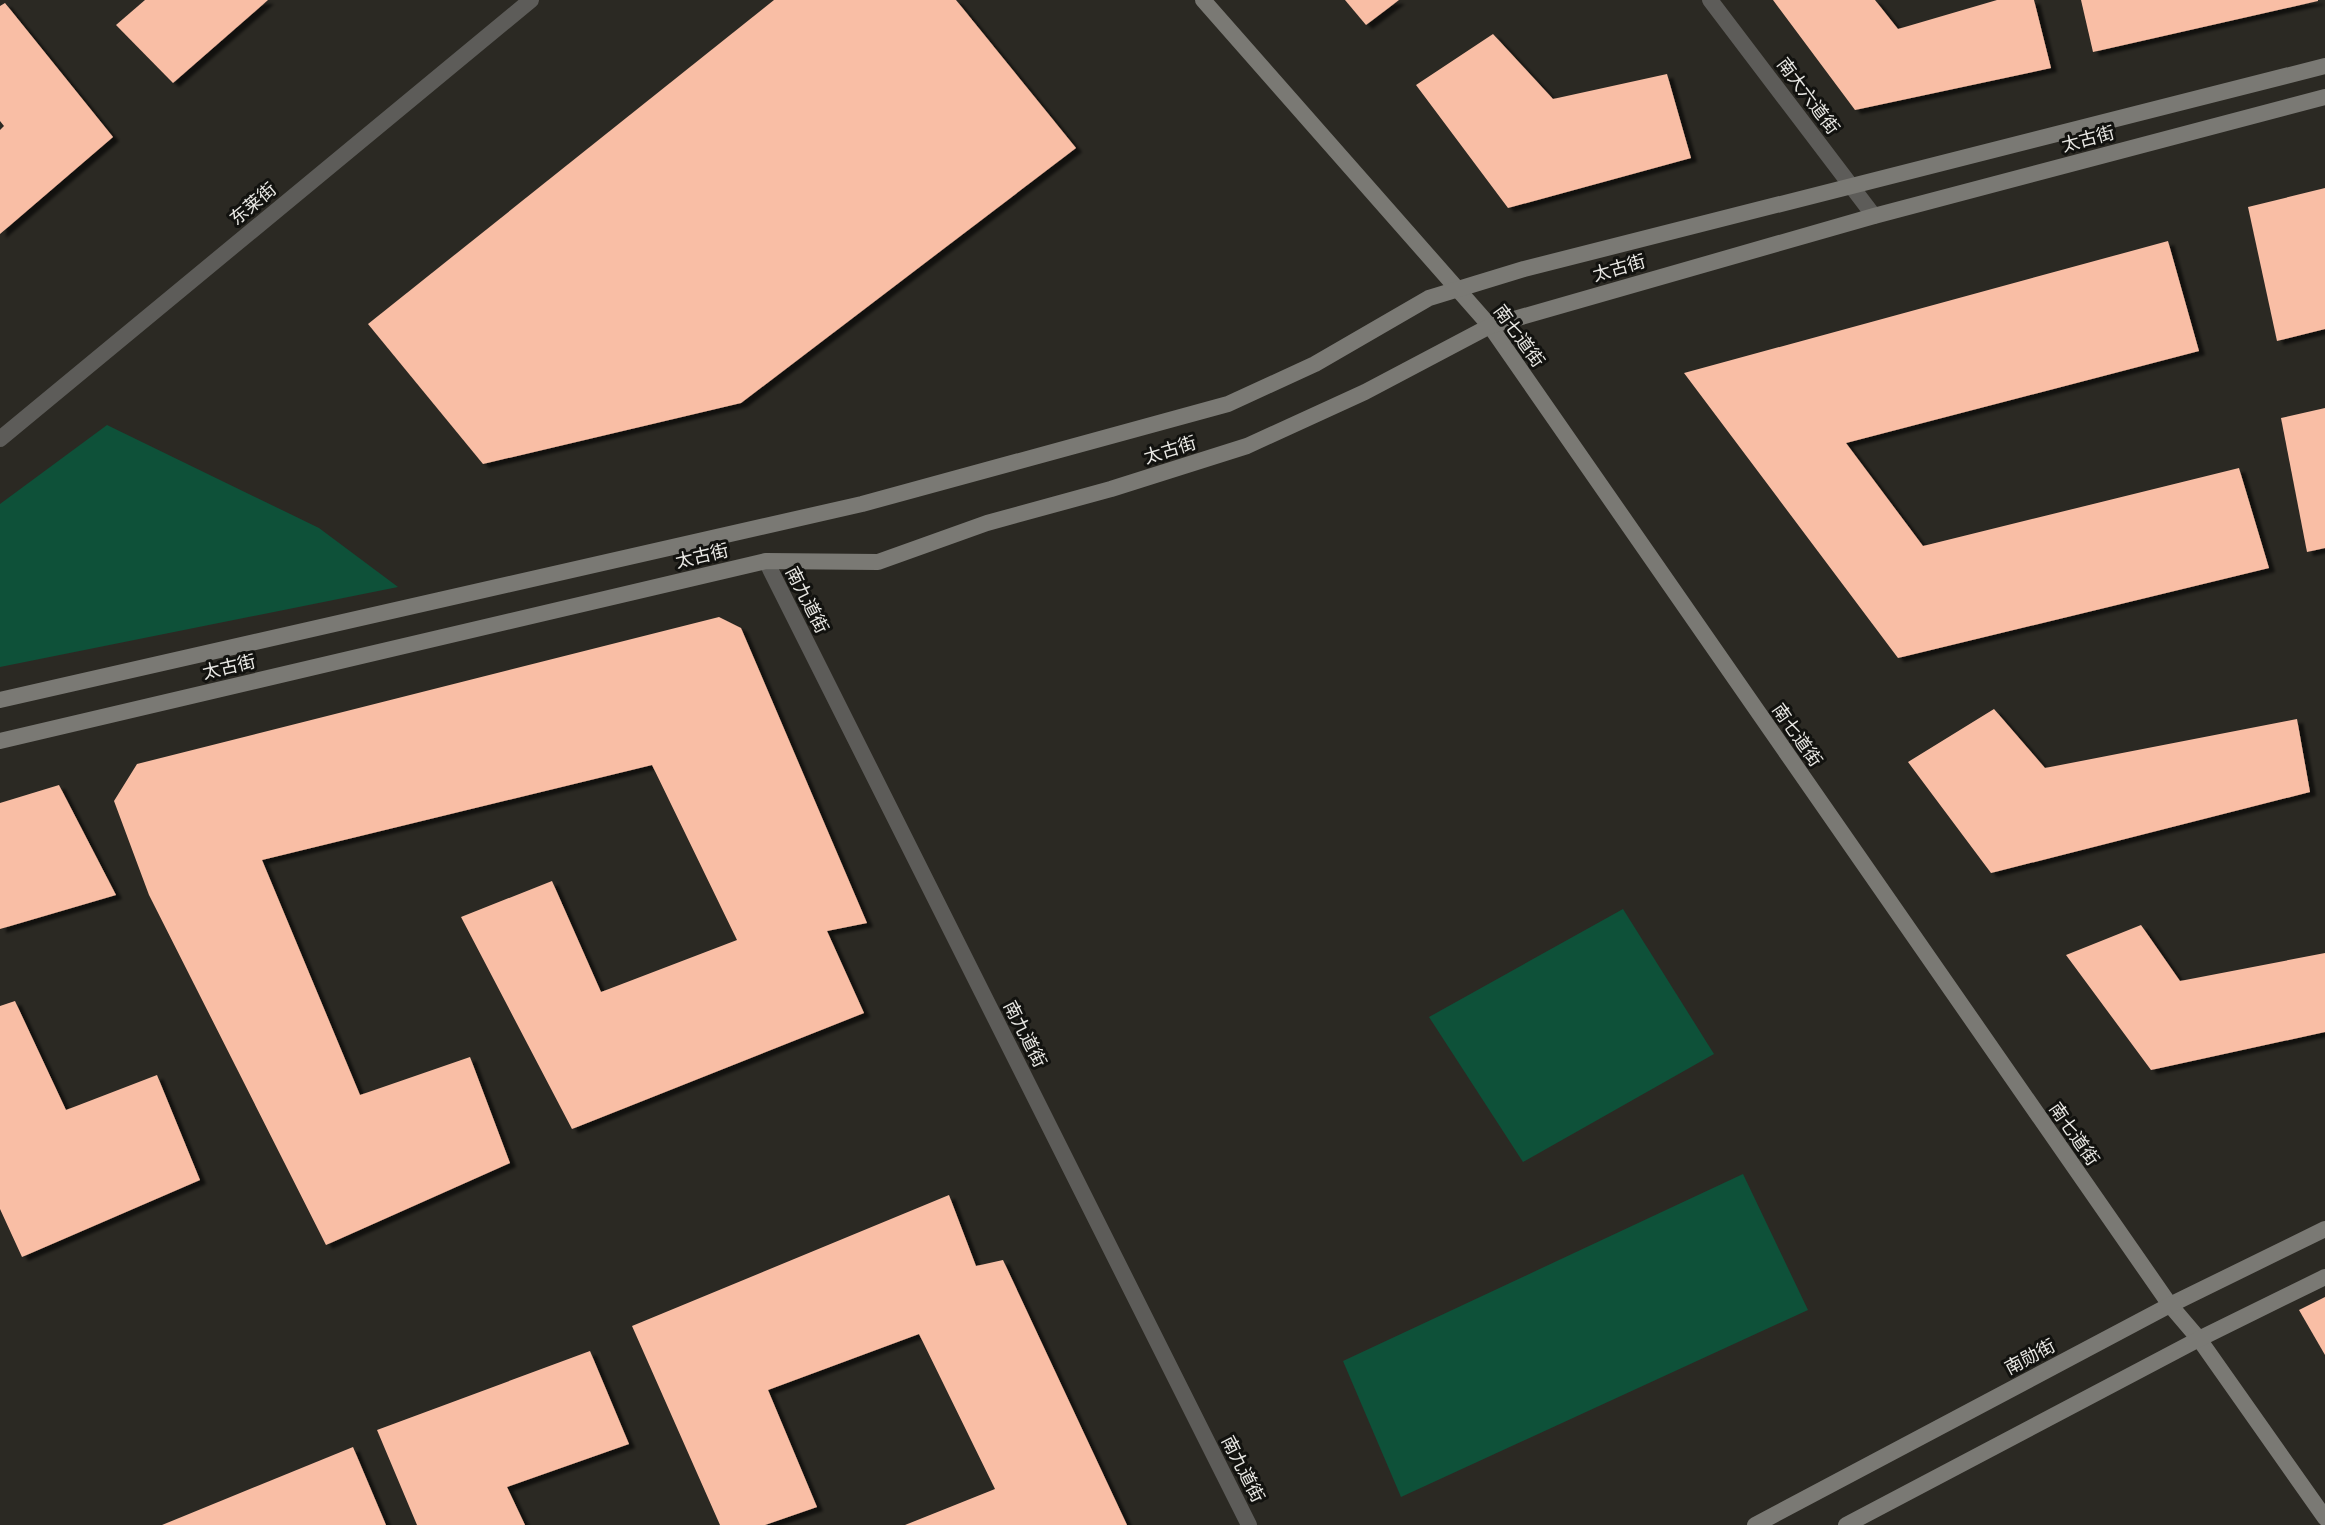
<svg xmlns="http://www.w3.org/2000/svg" width="2325" height="1525" font-family="'Libre Baskerville','Noto Sans SC',serif">
  <defs>
    <filter id="shadow"><feDropShadow dx="6" dy="4" stdDeviation="1.5" flood-color="#0009"/></filter>
  </defs>
  <rect width="100%" height="100%" fill="#2b2923"/>
  <!-- green -->
  <g fill="#0e5139">
    <path d="M107,425L319,528L398,587L0,667V504Z"/>
    <path d="M1623,909L1714,1054L1523,1162L1429,1017Z"/>
    <path d="M1743,1174L1808,1310L1401,1497L1343,1361Z"/>
  </g>
  <!-- building -->
  <g fill="#f9bea5" filter="url(#shadow)">
    <path d="M145,0H268L173,83L116,25Z"/>
    <path d="M774,0H956L1076,148L741,403L483,464L368,324Z"/>
    <path d="M1345,0H1399L1366,25Z"/>
    <path d="M1773,0H1875L1898,29L1997,0H2034L2051,68L1855,110Z"/>
    <path d="M2081,0H2318V1L2093,52Z"/>
    <path d="M5,3L113,137L0,234V130L4,126L0,121V6Z"/>
    <path d="M1493,34L1553,99L1667,74L1691,158L1508,208L1416,85Z"/>
    <path d="M2325,188V329L2277,341L2248,207Z"/>
    <path d="M2168,241L2199,351L1846,443L1923,546L2239,468L2269,568L1898,658L1684,373Z"/>
    <path d="M2325,408V548L2307,552L2281,418Z"/>
    <path d="M719,617L741,628L867,923L827,931L864,1013L572,1129L461,917L552,881L601,992L737,940L652,765L262,860L360,1095L470,1057L510,1163L326,1245L149,895L114,801L137,764Z"/>
    <path d="M1994,709L2045,768L2297,719L2310,792L1991,873L1908,762Z"/>
    <path d="M59,785L116,895L0,929V803Z"/>
    <path d="M2141,925L2180,981L2325,953V1032L2151,1070L2066,955Z"/>
    <path d="M15,1001L66,1110L157,1075L200,1180L22,1257L0,1209V1006Z"/>
    <path d="M949,1195L976,1266L1003,1260L1127,1525H905L995,1489L919,1334L768,1390L817,1507L765,1525H720L632,1326Z"/>
    <path d="M2325,1297V1355L2299,1310Z"/>
    <path d="M590,1351L629,1444L507,1487L525,1525H417L377,1430Z"/>
    <path d="M353,1447L386,1525H162Z"/>
  </g>
  <g fill="none" stroke-linecap="round" stroke-linejoin="round">
    <!-- tertiary -->
    <g stroke="#5d5c59" stroke-width="16">
      <path d="M1710,0L1874,216"/>
      <path d="M0,439L531,0"/>
      <path d="M766,561L1249,1525"/>
    </g>
    <!-- secondary -->
    <g stroke="#7a7974" stroke-width="16">
      <path d="M1203,0L1490,326L2170,1305L2199,1339L2325,1518"/>
      <path d="M0,700L862,504L1228,404L1315,364L1429,298L1524,269L2325,66"/>
      <path d="M0,741L766,561L878,562L987,523L1111,489L1247,446L1365,392L1490,326L1874,216L2325,97"/>
      <path d="M1755,1525L2170,1305L2325,1229"/>
      <path d="M1846,1525L2199,1339L2325,1277"/>
    </g>
  </g>
  <g text-anchor="middle" dominant-baseline="central" stroke-width="6" stroke-linejoin="round" paint-order="stroke">
    <!-- street labels -->
    <g font-size="18" fill="#e9e8e4" stroke="#12120f">
      <text transform="translate(1808 96) rotate(53)">南大六道街</text>
      <text transform="translate(2088 139) rotate(-15)">太古街</text>
      <text transform="translate(253 204) rotate(-40)">东莱街</text>
      <text transform="translate(1619 268) rotate(-16)">太古街</text>
      <text transform="translate(1519 336) rotate(54)">南七道街</text>
      <text transform="translate(1170 450) rotate(-17)">太古街</text>
      <text transform="translate(702 556) rotate(-13)">太古街</text>
      <text transform="translate(807 600) rotate(63)">南九道街</text>
      <text transform="translate(229 667) rotate(-13)">太古街</text>
      <text transform="translate(1797 735) rotate(55)">南七道街</text>
      <text transform="translate(1025 1034) rotate(63)">南九道街</text>
      <text transform="translate(2074 1134) rotate(55)">南七道街</text>
      <text transform="translate(2030 1357) rotate(-28)">南勋街</text>
      <text transform="translate(1243 1469) rotate(63)">南九道街</text>
    </g>
  </g>
</svg>
